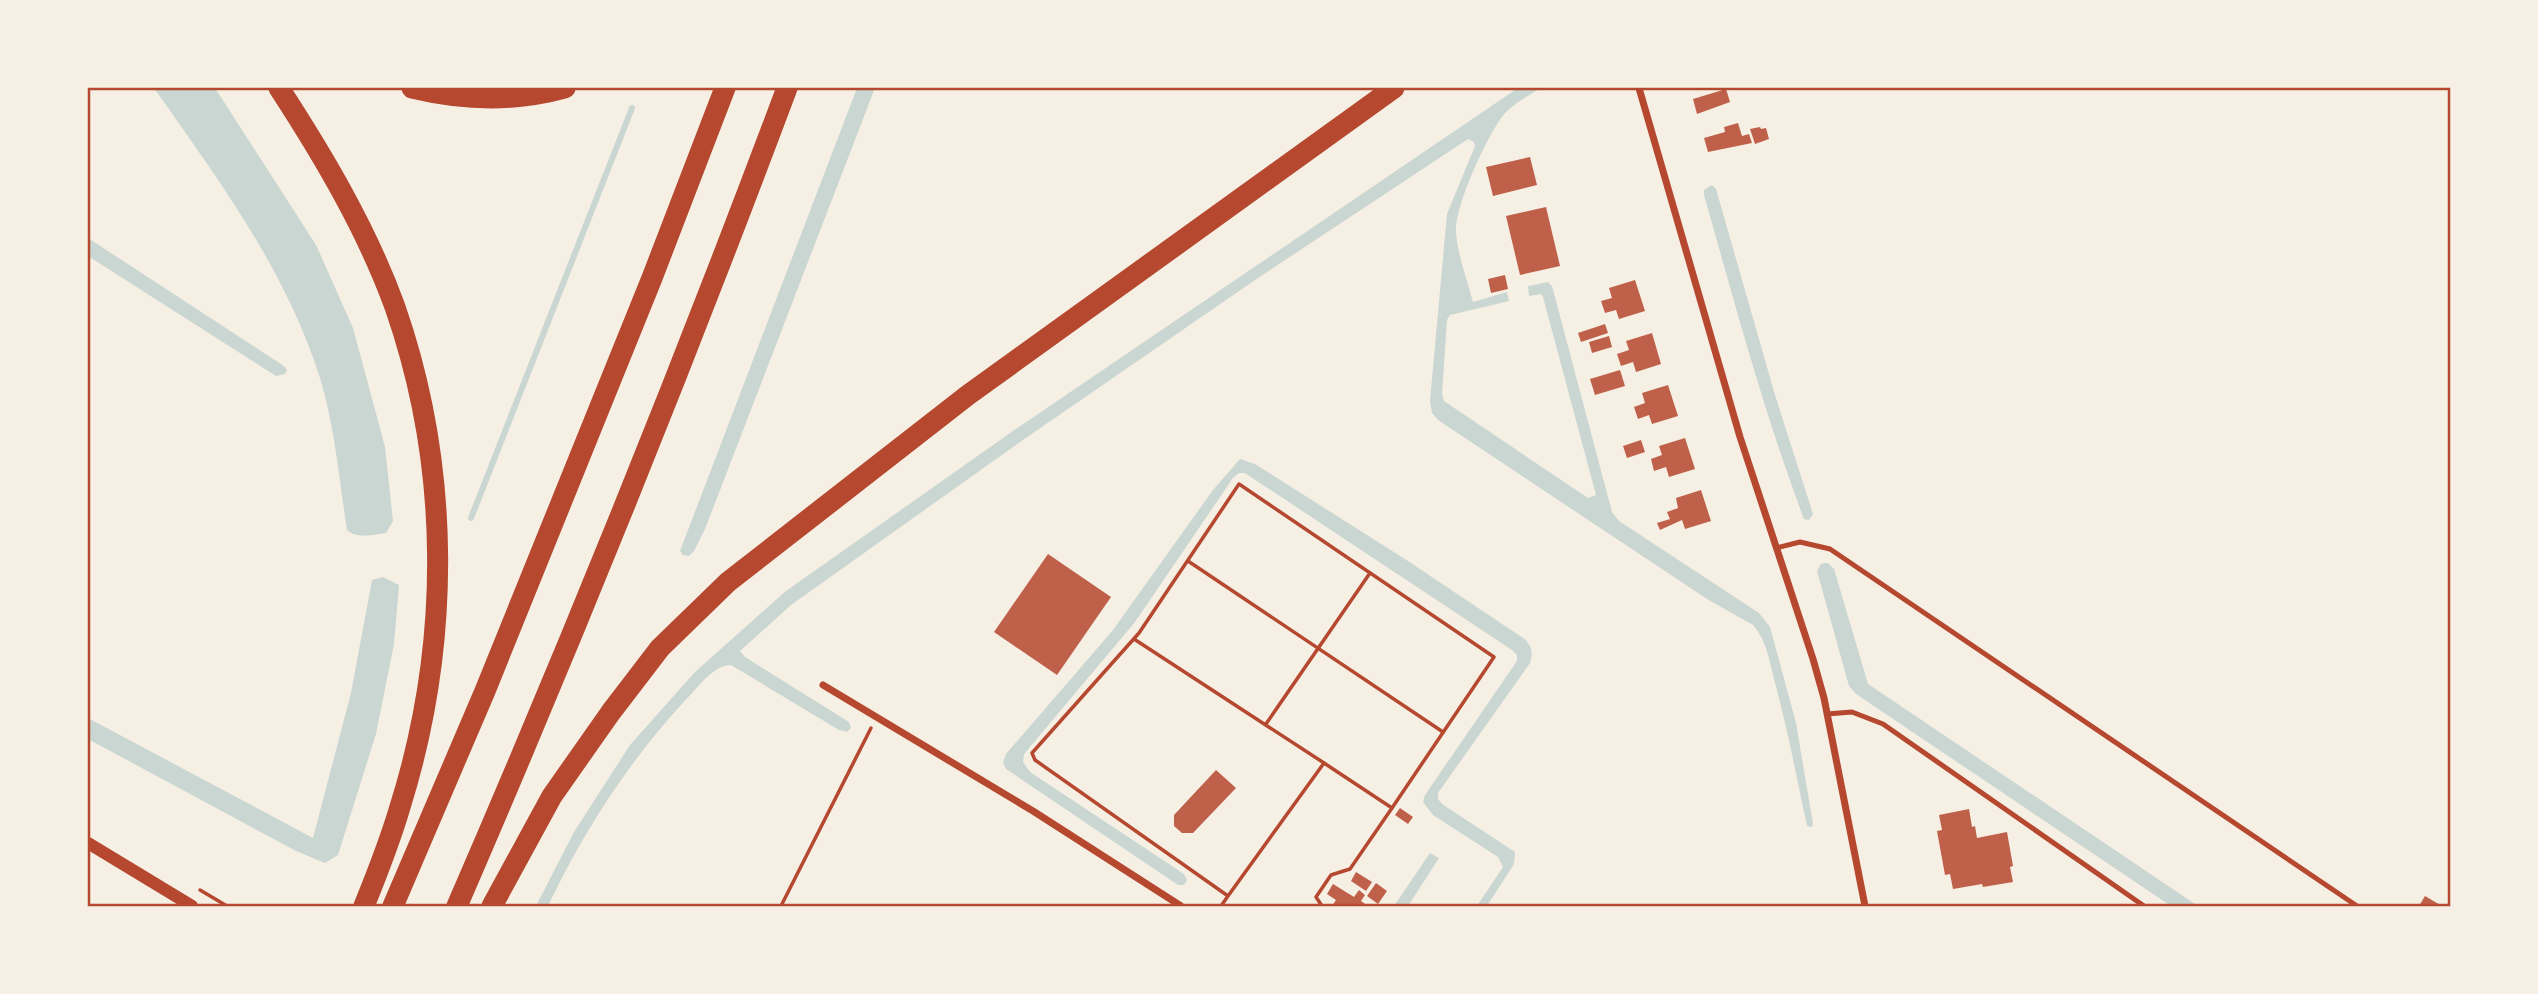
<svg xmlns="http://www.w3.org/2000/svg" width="2538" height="994" font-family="Montserrat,sans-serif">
  <rect width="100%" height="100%" fill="#f6efe4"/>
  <!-- water -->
  <g fill="#c9d6d2">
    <path d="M154,88H215L316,245L353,328L385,447L393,521L386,533C373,535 357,539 347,530C339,479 335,427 320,378C286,270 218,179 154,88Z"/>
    <path d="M857,88H875L705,529L694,551L689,556L683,555L680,551Z"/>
    <path d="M1518,88H1541C1528,96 1511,105 1502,117C1486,138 1454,208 1456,233C1458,256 1467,280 1473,302L1507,292L1509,301L1450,315L1447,320L1442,394L1444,401L1588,498L1596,495L1543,297L1541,294L1529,296L1528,286L1548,282L1552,286L1612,512L1619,521L1759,613L1770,627L1796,723L1813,824L1812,827L1807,826C1797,779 1788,732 1776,686C1770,665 1768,642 1753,625L1707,599L1438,420L1432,413L1430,401L1447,214L1475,146L1474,142L1468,139L1258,278L1020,442L791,605L740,651L745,657L849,722L851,728L847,732L839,730L731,665C716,665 702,682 693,692C633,755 585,828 548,906H536L574,832L630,745L695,672L786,591L1013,431Z"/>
    <path d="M1712,185L1716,189L1775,395L1813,514L1809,520L1804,519C1764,413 1735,304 1704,195V190Z"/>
    <path d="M88,238L284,366L287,370L285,374L276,376L88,256Z"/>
    <path d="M1240,459L1255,464L1408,561L1526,640C1532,648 1533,653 1530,663L1438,793V799L1442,804L1515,852L1514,864L1487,906H1477L1503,867L1498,857L1433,815L1423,802L1425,795L1517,661V655L1512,650L1245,473H1239L1233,478L1135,622L1024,754L1023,762L1030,772L1184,874L1187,880L1184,885H1178L1006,769L1003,762L1006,754L1113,630L1213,490Z"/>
    <path d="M1825,563H1828L1834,569L1868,684L2198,906H2171L1856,694L1849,686L1817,571L1821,564Z"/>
    <path d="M383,577L399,585L394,644L376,734L338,855L325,863L296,851L88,739V718L313,838L351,693L372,580Z"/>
    <path d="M1430,853L1439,858L1408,906H1394Z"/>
  </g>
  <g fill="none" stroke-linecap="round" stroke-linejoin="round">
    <!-- stream -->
    <path stroke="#c9d6d2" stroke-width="6" d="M471,518L632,108"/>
  </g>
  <!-- building -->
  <g fill="#bf614a">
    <path d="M1726,89L1730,102L1697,114L1693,99Z"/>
    <path d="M1738,123L1742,136L1749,134L1752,143L1708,152L1704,138L1725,132L1724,127Z"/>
    <path d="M1760,127L1761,129L1766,128L1769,139L1755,144L1750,129Z"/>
    <path d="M1530,157L1537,185L1493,196L1486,167Z"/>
    <path d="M1546,207L1560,266L1520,275L1506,216Z"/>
    <path d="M1505,275L1508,289L1491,293L1488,279Z"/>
    <path d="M1635,280L1645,311L1619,319L1616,310L1605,313L1601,301L1612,298L1609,288Z"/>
    <path d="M1605,324L1608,333L1581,342L1578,333Z"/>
    <path d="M1652,333L1661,364L1636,372L1633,362L1621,366L1617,354L1629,350L1626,341Z"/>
    <path d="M1609,336L1612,347L1592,353L1589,342Z"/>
    <path d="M1620,370L1625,386L1595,395L1590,379Z"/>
    <path d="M1668,385L1678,416L1652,424L1649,415L1638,419L1634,407L1645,403L1642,393Z"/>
    <path d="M1685,438L1695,469L1669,477L1666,467L1654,471L1651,459L1662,455L1659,446Z"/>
    <path d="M1641,440L1645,452L1627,458L1623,446Z"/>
    <path d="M1701,490L1711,521L1685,529L1682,520L1660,530L1657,523L1670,519L1667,512L1678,508L1676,498Z"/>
    <path d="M1048,554L1111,597L1057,675L994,632Z"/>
    <path d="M1216,770L1236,788L1193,833H1182L1174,826V815Z"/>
    <path d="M1400,808L1413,817L1408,824L1395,815Z"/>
    <path d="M1969,809L1972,827L1975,826L1977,838L2007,832L2013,866L2010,867L2013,882L1983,887L1982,884L1953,889L1950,874L1945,875L1937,831L1942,830L1939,815Z"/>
    <path d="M1356,872L1372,882L1366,891L1351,881Z"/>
    <path d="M1376,883L1387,891L1378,904L1367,896Z"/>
    <path d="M1333,884L1354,897L1359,890L1365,895L1361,901L1368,906H1332L1336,900L1327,894Z"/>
    <path d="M2425,896L2442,906H2419Z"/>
  </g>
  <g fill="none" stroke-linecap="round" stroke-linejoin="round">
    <!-- path -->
    <g stroke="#b5482f" stroke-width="3.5">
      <path d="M1188,561L1443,732"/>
      <path d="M1134,639L1324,763"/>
      <path d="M1266,724L1370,573"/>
      <path d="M200,890L227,906"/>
      <path d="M781,906L871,728"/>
      <path d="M1221,906L1228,896L1324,763L1392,808L1494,657L1239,484L1139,633L1032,753L1035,760L1228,896"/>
      <path d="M1322,906L1316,897L1331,875L1350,869L1392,808"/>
    </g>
    <!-- service -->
    <g stroke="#b5482f" stroke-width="5">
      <path d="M1776,548L1800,542L1830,549L2357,906"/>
      <path d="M1827,714L1852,712L1883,724L2144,906"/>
    </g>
    <!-- minor -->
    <g stroke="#b5482f" stroke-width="7">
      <path d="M1639,88L1740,437L1813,659L1824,698L1865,906"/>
      <path d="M823,685L1033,811L1181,906"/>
    </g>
    <!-- tertiary -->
    <path stroke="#b5482f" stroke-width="12" d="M88,843L192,906"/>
    <!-- motorway -->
    <g stroke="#b5482f" stroke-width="21">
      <path d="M279,88C324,157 367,230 395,307C451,468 451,644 400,807C390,841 377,874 364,906"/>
      <path d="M412,88C462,100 515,102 565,88"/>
      <path d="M393,906L485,691L652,278L725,88"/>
      <path d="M457,906C574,636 684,363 787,88"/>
      <path d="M492,906L552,796L611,712L660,648L728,582L968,395L1394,88"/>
    </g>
  </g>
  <!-- border -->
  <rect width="2538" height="994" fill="none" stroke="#f6efe4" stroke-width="178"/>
  <rect x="89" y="89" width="2360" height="816" fill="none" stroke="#b5482f" stroke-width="2.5"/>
</svg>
